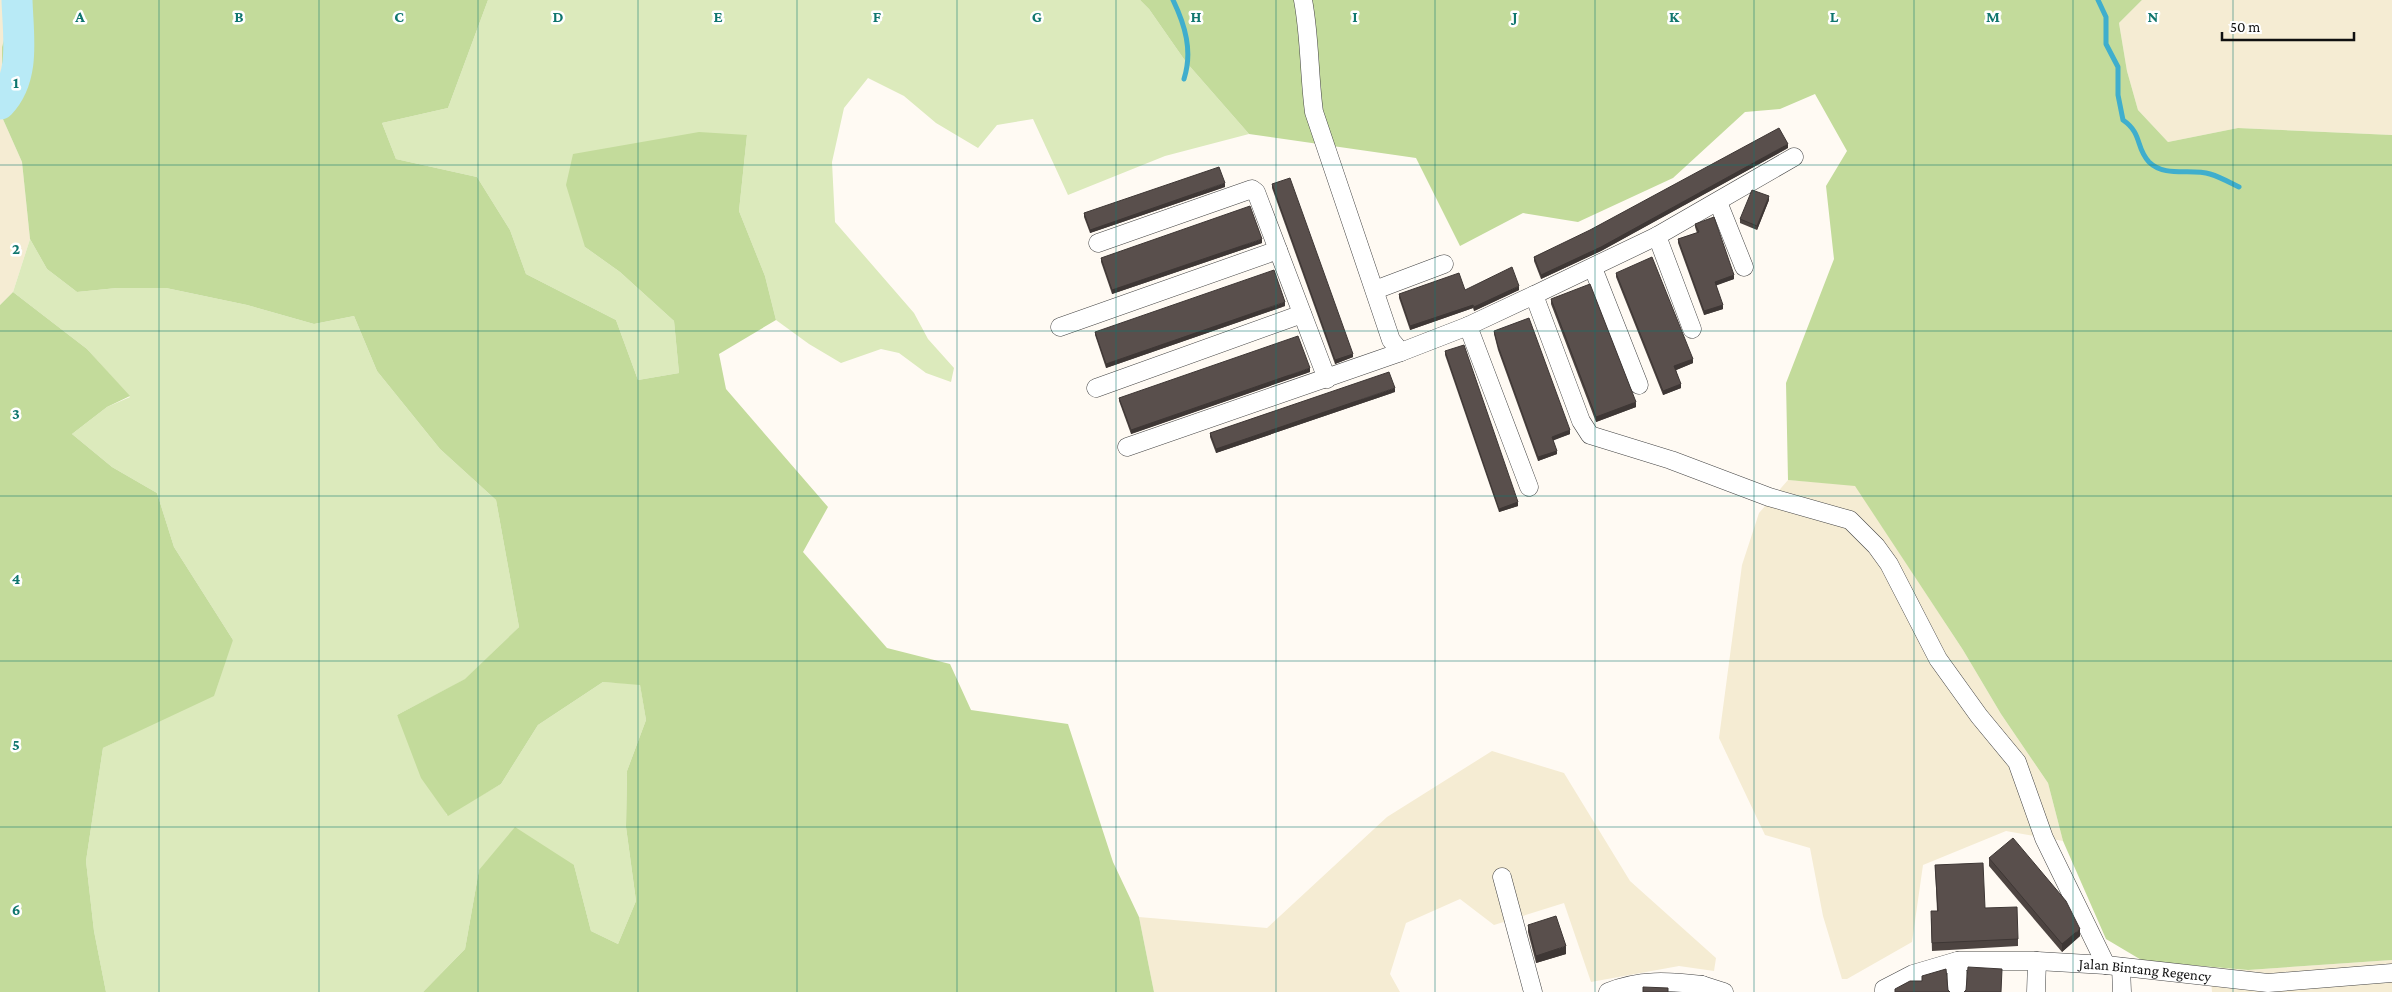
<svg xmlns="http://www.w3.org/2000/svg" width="2392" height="992" font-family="'Crimson Pro',serif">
  <rect width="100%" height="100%" fill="#fffaf3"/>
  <!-- farmland -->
  <g fill="#f5ecd3">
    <path d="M0,0H15L2,47V117L22,162L30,239L13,292L0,305Z"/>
    <path d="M2142,0H2392V135L2238,128L2168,142L2138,110L2127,71L2119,23Z"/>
    <path d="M1788,480L1855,485L1963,650L2001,714L2048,783L2063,841L2006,831L1923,865L1912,942L1847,979H1842L1823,916L1810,848L1765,835L1719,738L1742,565L1759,513Z"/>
    <path d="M1492,751L1564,773L1630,881L1716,958L1714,971L1679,966L1591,982L1564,903L1494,925L1460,899L1406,923L1390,974L1400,992H1154L1139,917L1267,928L1387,817Z"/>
    <path d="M2392,960V992H2212L2210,967L2248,970Z"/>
  </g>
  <!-- green -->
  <g fill="#dceabc">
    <path d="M488,0H1140L1149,9L1186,62L1249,134L1165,156L1068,195L1033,119L997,125L978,148L936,123L904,96L868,78L844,108L832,162L835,222L914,313L928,339L954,368L951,382L926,373L899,353L881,349L841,363L809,344L776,320L765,276L739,211L747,135L585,247L620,272L674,321L679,373L638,380L616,320L526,274L510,230L477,177L396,159L382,123L448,108Z"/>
    <path d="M30,239L47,269L77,292L117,288H166L247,305L314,324L354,316L377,371L440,449L496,500L519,627L466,679L397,715L447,815L501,784L538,725L603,682L640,684L646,720L627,771L626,827L636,901L618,944L591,931L574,865L479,870L465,949L423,992H106L94,931L86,861L103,748L146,727L233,640L174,547L157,493L112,467L72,434L107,407L130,397L87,349L13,292Z"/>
  </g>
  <!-- forest -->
  <g fill="#c3db9b">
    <path d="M15,0H488L448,108L382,123L396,159L477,177L510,230L526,274L616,320L638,380L679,373L674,321L620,272L585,247L566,185L573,154L699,132L747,135L739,211L765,276L776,320L719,354L726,389L828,507L803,552L887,648L950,664L971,710L1068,724L1113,862L1139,917L1154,992H423L465,949L479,870L515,827L574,865L591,931L618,944L636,901L626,827L627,771L646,720L640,685L603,682L538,725L501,784L448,816L421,778L397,715L465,679L519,627L496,500L440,449L377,371L354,316L314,324L247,305L166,288H117L77,292L47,269L30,239L22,162L2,117V47Z"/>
    <path d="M1140,0H2142L2119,23L2127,71L2138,110L2168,142L2238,128L2392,135V960L2248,970L2143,961L2106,939L2063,841L2048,783L2001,714L1963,650L1855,486L1788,480L1786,383L1834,259L1826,186L1847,151L1815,94L1780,109L1745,112L1673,178L1578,222L1523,213L1460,246L1416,158L1249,134L1186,62L1149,9Z"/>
    <path d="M13,292L87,349L130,396L107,407L72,434L112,467L157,493L174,547L233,640L214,696L103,748L86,861L94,931L106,992H0V305Z"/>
  </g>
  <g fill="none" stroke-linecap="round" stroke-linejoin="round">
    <!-- stream -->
    <g stroke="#3faecd" stroke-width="5">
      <path d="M1173,0C1185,25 1193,51 1184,79"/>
      <path d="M2098,0L2106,17V44L2118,67V95L2123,120C2143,134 2135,147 2149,162C2165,178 2191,168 2210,174C2220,177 2229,182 2239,187"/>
    </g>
    <!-- river -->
    <path stroke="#b8eaf6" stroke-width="31" d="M0,104C26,77 18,35 17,0"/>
    <defs>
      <g id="street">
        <path d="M1303,0C1310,37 1309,75 1314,112L1391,340L1401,352L1468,326L1534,295L1581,421L1590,435L1671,460L1769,497L1850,520L1876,546L1889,564L1938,659L1979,716L2017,762L2044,838L2106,965"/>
        <path d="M1718,202L1744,267"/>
        <path d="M1657,236L1692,329"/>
        <path d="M1098,243L1252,189L1256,192L1327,379"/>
        <path d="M1593,268L1639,385"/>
        <path d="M1375,290L1444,264"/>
        <path d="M1534,295L1657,236L1794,157"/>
        <path d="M1468,326L1529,487"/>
        <path d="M1060,327L1278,250"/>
        <path d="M1096,388L1302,314"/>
        <path d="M1127,447L1401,352"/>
        <path d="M1502,877L1533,992"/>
        <path d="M1957,961V992"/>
        <path d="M2121,967L2122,992"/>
        <path d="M1608,992C1639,979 1669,981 1702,985"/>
        <path d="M1701,992L1702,985L1724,992"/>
        <path id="s1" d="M1884,992V989L1913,974L1957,961H2037L2106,965L2268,983L2392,973"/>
        <path d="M2036,992L2037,961"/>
      </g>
    </defs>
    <!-- street casing -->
    <use href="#street" stroke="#434343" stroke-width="19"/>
    <!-- street -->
    <use href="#street" stroke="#fff" stroke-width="18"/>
  </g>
  <!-- wall -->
  <g fill="#4d4441">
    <path d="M1788,148L1601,251L1541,279L1534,261V257Z"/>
    <path d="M1272,184L1353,357L1335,364L1272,188Z"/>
    <path d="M1225,187L1090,233L1084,217V213Z"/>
    <path d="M1769,200L1757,230L1740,223V219Z"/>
    <path d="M1695,224L1734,279L1716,285L1723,309L1704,315L1678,243V239L1697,233L1695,227Z"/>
    <path d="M1262,243L1112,294L1101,262V258Z"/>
    <path d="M1616,273L1693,363L1676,370L1681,388L1663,395L1616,277Z"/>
    <path d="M1465,290H1519L1474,311L1473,308L1410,330L1399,298V294Z"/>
    <path d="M1551,299L1636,407L1596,422L1551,304Z"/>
    <path d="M1285,306L1106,368L1095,335V332Z"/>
    <path d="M1494,331L1570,434L1553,440L1557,454L1538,461L1498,350L1494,334Z"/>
    <path d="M1445,351L1518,506L1499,512L1445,355Z"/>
    <path d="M1310,372L1131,434L1119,401V398Z"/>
    <path d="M1395,392L1216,453L1210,437V433Z"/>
    <path d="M1989,858L2080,936L2062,952L1989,866Z"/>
    <path d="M1935,865L1985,908L2018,939V946L1932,951L1931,919L1937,911Z"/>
    <path d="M1528,925L1566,954L1536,963L1528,932Z"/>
  </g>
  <!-- shaded-wall -->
  <g fill="#3e3735">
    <path d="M1788,144V148L1601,251L1541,279V275Z"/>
    <path d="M1225,183V187L1090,233V230Z"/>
    <path d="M1769,196V200L1757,230V226Z"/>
    <path d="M1262,239V243L1112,294V290Z"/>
    <path d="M1734,275V279L1715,286V282Z"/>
    <path d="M1519,286V290L1474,311V307Z"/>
    <path d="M1285,302V306L1106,368V364Z"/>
    <path d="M1473,305V308L1410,330V326Z"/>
    <path d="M1723,305V309L1704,315V311Z"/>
    <path d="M1353,354V357L1335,364V360Z"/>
    <path d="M1693,359V363L1674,371V366Z"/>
    <path d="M1310,368V372L1131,434V430Z"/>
    <path d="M1681,384V388L1663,395V391Z"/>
    <path d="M1395,388V392L1216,453V449Z"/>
    <path d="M1636,402V407L1596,422V417Z"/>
    <path d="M1570,430V434L1552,441V437Z"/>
    <path d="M1557,451V454L1538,461V457Z"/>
    <path d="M1518,502V506L1499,512V509Z"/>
    <path d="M2080,929V936L2062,952V944Z"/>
    <path d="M1566,946V954L1536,963V956Z"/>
  </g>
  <!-- building -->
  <g fill="#594f4c" stroke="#3e3735">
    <path d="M1779,128L1788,144L1601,247L1541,275L1534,257L1590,230Z"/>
    <path d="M1219,167L1225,183L1090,230L1084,213Z"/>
    <path d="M1290,178L1353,354L1335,360L1272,184Z"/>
    <path d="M1752,190L1769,196L1757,226L1740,219Z"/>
    <path d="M1250,206L1262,239L1112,290L1101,258Z"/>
    <path d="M1714,217L1734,275L1715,282L1723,305L1704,311L1678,239L1699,232L1695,224Z"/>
    <path d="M1652,257L1693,359L1674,366L1681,384L1663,391L1616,273Z"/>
    <path d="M1512,267L1519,286L1474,307L1473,305L1410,326L1399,294L1459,273L1465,290Z"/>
    <path d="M1274,270L1285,302L1106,364L1095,332Z"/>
    <path d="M1590,284L1636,402L1596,417L1551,299Z"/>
    <path d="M1529,318L1570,430L1552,437L1557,451L1538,457L1498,346L1494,331Z"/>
    <path d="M1298,336L1310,368L1131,430L1119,398Z"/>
    <path d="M1464,345L1518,502L1499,509L1445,351Z"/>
    <path d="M1389,372L1395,388L1216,449L1210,433Z"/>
    <path d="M2013,838L2066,901L2080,929L2062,944L1989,858Z"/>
    <path d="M1983,863L1985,908L2017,907L2018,939L1932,943L1931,911H1938L1935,865Z"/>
    <path d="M1556,916L1566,946L1536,956L1528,925Z"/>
    <path d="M1968,967L2002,969L2001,992H1964L1966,990Z"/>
    <path d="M1946,969L1948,990L1950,992H1895V989L1910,981H1922V976Z"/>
    <path d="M1643,987L1668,988V992H1643Z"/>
  </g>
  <!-- grid -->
  <path fill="none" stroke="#0f766e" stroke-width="1" stroke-opacity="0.55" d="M159,0V992M319,0V992M478,0V992M638,0V992M797,0V992M957,0V992M1116,0V992M1276,0V992M1435,0V992M1595,0V992M1754,0V992M1914,0V992M2073,0V992M2233,0V992M0,165H2392M0,331H2392M0,496H2392M0,661H2392M0,827H2392"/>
  <g text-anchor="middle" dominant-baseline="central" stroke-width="5" stroke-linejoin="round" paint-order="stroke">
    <!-- street labels -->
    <g font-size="15" fill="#101010" stroke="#fff">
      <text stroke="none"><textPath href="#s1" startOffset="270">Jalan Bintang Regency</textPath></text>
    </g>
  </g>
  <g font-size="16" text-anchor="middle" font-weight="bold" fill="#0f766e" stroke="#fff" stroke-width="5" stroke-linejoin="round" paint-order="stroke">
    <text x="80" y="22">A</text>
    <text x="239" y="22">B</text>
    <text x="399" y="22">C</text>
    <text x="558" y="22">D</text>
    <text x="718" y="22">E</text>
    <text x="877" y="22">F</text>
    <text x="1037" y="22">G</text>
    <text x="1196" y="22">H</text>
    <text x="1355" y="22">I</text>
    <text x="1515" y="22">J</text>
    <text x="1674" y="22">K</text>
    <text x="1834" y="22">L</text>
    <text x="1993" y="22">M</text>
    <text x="2153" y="22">N</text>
    <text x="16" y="88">1</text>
    <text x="16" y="254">2</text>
    <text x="16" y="419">3</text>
    <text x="16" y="584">4</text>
    <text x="16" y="750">5</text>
    <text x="16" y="915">6</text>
  </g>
  <!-- scale -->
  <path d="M2222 32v8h132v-8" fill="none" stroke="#101010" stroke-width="2.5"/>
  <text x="2230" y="32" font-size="15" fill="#101010" stroke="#ffffff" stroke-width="4" paint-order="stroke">50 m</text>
</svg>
